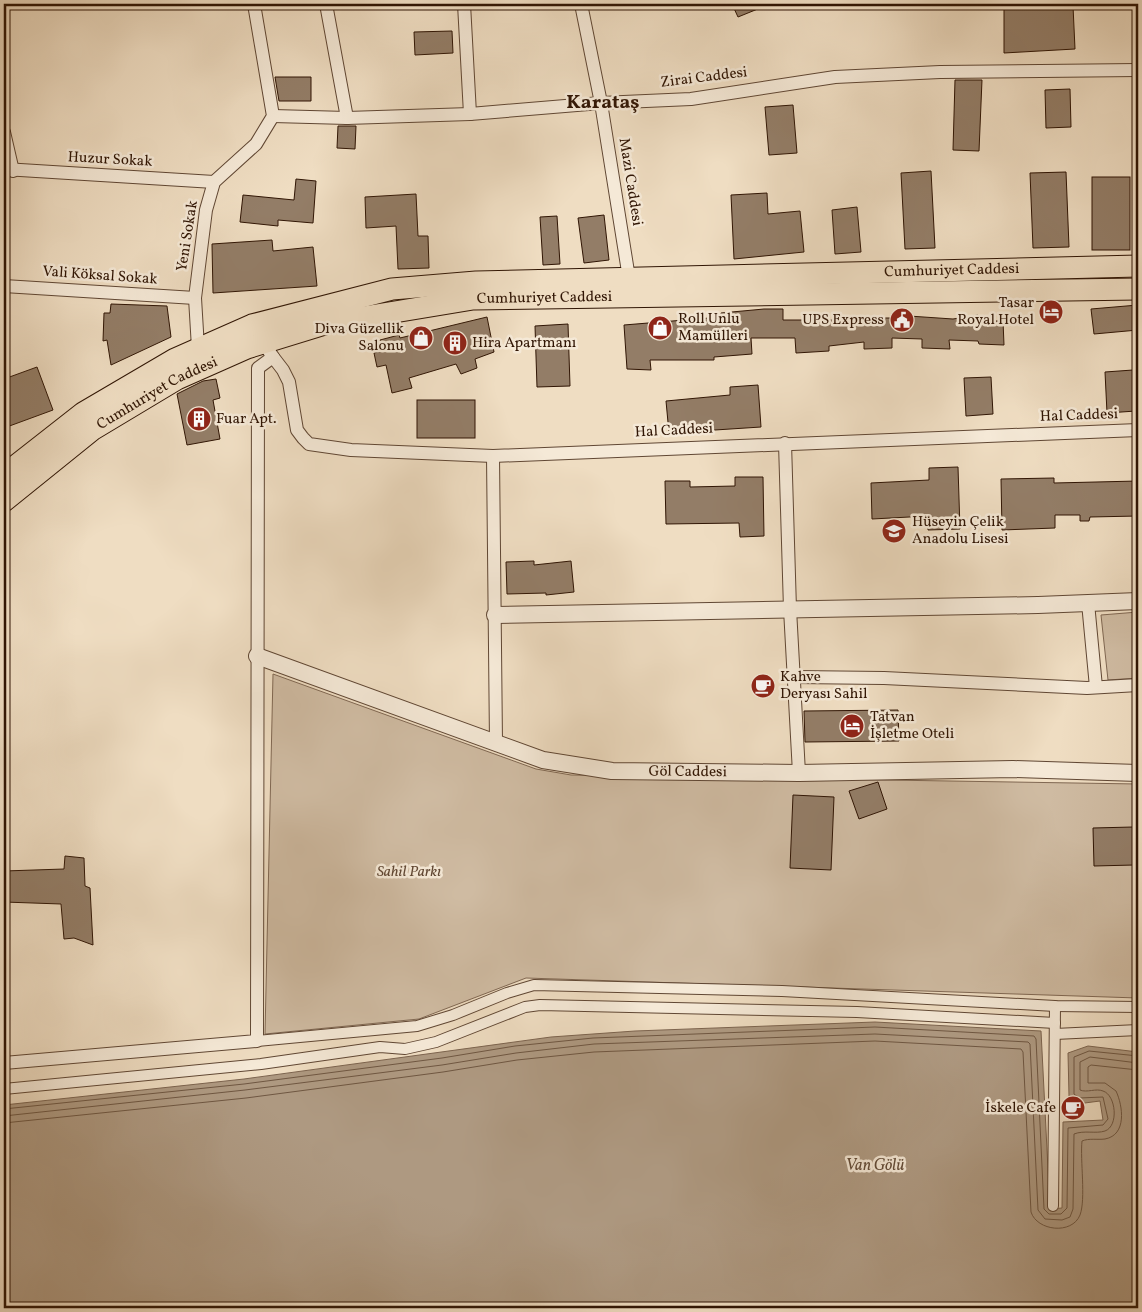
<svg xmlns="http://www.w3.org/2000/svg" width="1142" height="1312" font-family="Vollkorn,serif">
  <rect width="100%" height="100%" fill="#efddc2"/>
  <filter id="stains"><feTurbulence type="fractalNoise" baseFrequency=".004" numOctaves="4"/><feColorMatrix values="0 0 0 0 .2 0 0 0 0 .09 0 0 0 0 .02 0 0 0 .5 -.17"/></filter>
  <radialGradient id="worn" r=".72"><stop offset=".6" stop-color="#630" stop-opacity="0"/><stop offset="1" stop-color="#630" stop-opacity=".3"/></radialGradient>
  <!-- green -->
  <g fill="#cfbba2" stroke="#806853">
    <path d="M1138,612V678L1108,680L1101,615Z"/>
    <path d="M273,674L536,769L571,775L1138,784V998L526,978L419,1019L265,1034Z"/>
  </g>
  <!-- water -->
  <path fill="#ae9981" stroke="#7c644f" d="M875,1022L1041,1031L1050,1209L1062,1208L1063,1122L1103,1120L1100,1101L1077,1104L1069,1096L1068,1053L1088,1046L1138,1052V1308H4V1105L244,1079L551,1037L635,1031Z"/>
  <g fill="none" stroke-linecap="round" stroke-linejoin="round">
    <!-- shore -->
    <g stroke="#6f5742" stroke-width="1">
      <path d="M4,1109L244,1084L442,1058L515,1046L593,1038L875,1027L1034,1036L1036,1039L1044,1209L1049,1214H1061L1067,1208L1068,1128L1103,1125L1108,1119L1103,1097L1079,1098L1074,1094V1057L1089,1051L1138,1056"/>
      <path d="M4,1116L245,1090L442,1065L516,1053L594,1044L875,1034L1028,1042L1030,1044L1038,1210L1045,1219L1062,1220L1070,1217L1073,1209L1074,1134C1084,1130 1096,1134 1105,1131C1119,1126 1116,1095 1103,1091C1096,1088 1087,1093 1080,1090V1062L1090,1057L1138,1063"/>
      <path d="M4,1123L246,1098L443,1072L517,1060L594,1052L875,1041L1021,1049L1023,1052L1031,1212C1037,1231 1072,1235 1080,1215C1086,1199 1080,1160 1082,1141C1089,1138 1097,1140 1105,1139C1127,1135 1123,1106 1116,1091L1105,1083H1088V1067L1091,1065L1138,1070"/>
    </g>
  </g>
  <!-- building -->
  <g fill="#937d67" stroke="#301504">
    <path d="M732,4H770L738,17Z"/>
    <path d="M1073,6L1075,49L1004,53V7Z"/>
    <path d="M452,31L453,53L415,55L414,32Z"/>
    <path d="M275,77H311V101H279Z"/>
    <path d="M955,80H982L979,151L953,150Z"/>
    <path d="M1070,89L1071,127L1046,128L1045,90Z"/>
    <path d="M793,105L797,153L769,155L765,107Z"/>
    <path d="M338,126H356L355,149L337,148Z"/>
    <path d="M931,171L935,248L905,249L901,173Z"/>
    <path d="M1066,172L1069,247L1033,248L1030,173Z"/>
    <rect x="1092" y="177" width="38" height="73"/>
    <path d="M296,179L316,181L313,223L278,220V226L240,222L243,195L294,200Z"/>
    <path d="M767,193L768,214L800,211L804,252L734,259L731,195Z"/>
    <path d="M416,194L418,236H428L429,268L398,269L396,226L366,228L365,197Z"/>
    <path d="M857,207L861,252L835,254L832,210Z"/>
    <path d="M604,215L609,260L584,263L578,218Z"/>
    <path d="M557,216L560,264L543,265L540,217Z"/>
    <path d="M272,240L273,251L313,247L317,286L213,293L212,244Z"/>
    <path d="M111,304L167,306L171,337L111,365L107,340L103,341L104,313H110Z"/>
    <path d="M1138,305V330L1094,334L1091,309Z"/>
    <path d="M764,309H783V320H843V318H895L894,315L953,319L978,315V321H1003L1004,345L979,344L978,341L949,340L950,349L922,348V339L892,338V348L864,349V342L829,346V351L796,353L795,338H751L752,354L714,357V360H650L651,370L627,369L624,325L721,317V313Z"/>
    <path d="M487,317L494,352L475,359L477,368L461,374L456,364L409,378L412,388L392,393L386,365L377,367L374,353L383,351L380,340L399,335L400,338Z"/>
    <path d="M568,324L570,386L537,387L535,326Z"/>
    <path d="M37,367L53,410L4,428V379Z"/>
    <path d="M1133,370L1136,411L1107,413L1105,372Z"/>
    <path d="M991,377L993,414L966,416L964,378Z"/>
    <path d="M216,379L220,398L213,400L220,439L187,445L177,394L203,381Z"/>
    <path d="M758,385L761,427L669,433L666,401L730,395V387Z"/>
    <rect x="417" y="400" width="58" height="38"/>
    <path d="M958,467L960,529L928,530V516L872,519L871,483L929,480V468Z"/>
    <path d="M735,477H763L764,536L740,537L739,523L666,524L665,481H690V487L735,486Z"/>
    <path d="M1054,478V483L1138,481V516L1090,517L1089,521H1080V515H1055V528L1002,530L1001,479Z"/>
    <path d="M534,561V565L571,561L574,592L546,595V593L507,594L506,562Z"/>
    <path d="M898,710L899,741L805,742L804,711Z"/>
    <path d="M878,782L887,809L859,819L849,791Z"/>
    <path d="M793,795L834,797L831,870L790,868Z"/>
    <path d="M1133,827L1134,865L1094,866L1093,828Z"/>
    <path d="M65,856L84,858L85,886L90,888L93,945L74,938L64,939L61,904L4,902V871L64,869Z"/>
  </g>
  <g fill="none" stroke-linecap="round" stroke-linejoin="round">
    <defs>
      <g id="pedestrian">
        <path d="M1055,1034L1138,1030"/>
        <path d="M257,1041L417,1026L453,1015L507,993L534,985L782,991L1055,1006L1138,1007"/>
        <path d="M4,1089L261,1064L380,1047L405,1049L436,1042L525,1007L540,1005L857,1012L1055,1023"/>
        <path d="M1053,1206L1055,1006"/>
      </g>
      <g id="minor">
        <path d="M326,4L347,118"/>
        <path d="M464,4L470,114"/>
        <path d="M581,4L601,103L629,278"/>
        <path d="M273,116L347,118L470,114L601,103L691,99L835,77L940,72L1138,70"/>
        <path d="M4,132L13,171"/>
        <path d="M4,169L214,182"/>
        <path d="M4,286L195,298"/>
        <path d="M198,348L195,298L206,210L214,182L256,144L273,116L254,4"/>
        <path d="M273,357L283,370L289,382L297,430L303,438L309,444L351,450L493,456L1138,430"/>
        <path d="M785,443L790,609L799,773"/>
        <path d="M493,456L496,743"/>
        <path d="M1088,603L1096,687"/>
        <path d="M795,677L884,678L1087,688L1138,685"/>
        <path d="M4,1063L257,1041L258,368L273,357L260,338"/>
      </g>
      <g id="tertiary">
        <path d="M495,615L1038,605L1138,601"/>
        <path id="s1" d="M257,656L543,760L612,771L799,773L1013,769L1138,773"/>
      </g>
      <g id="trunk">
        <path id="s2" d="M4,475L83,413L175,359L252,325L392,289L476,282L1138,266"/>
        <path id="s3" d="M4,501L92,430L177,379L247,348L328,323L473,299L1138,289"/>
      </g>
    </defs>
    <!-- pedestrian casing -->
    <use href="#pedestrian" stroke="#604734" stroke-width="12"/>
    <!-- minor casing -->
    <use href="#minor" stroke="#604734" stroke-width="14"/>
    <!-- tertiary casing -->
    <use href="#tertiary" stroke="#604734" stroke-width="18"/>
    <!-- trunk casing -->
    <use href="#trunk" stroke="#301504" stroke-width="23"/>
    <!-- pedestrian -->
    <use href="#pedestrian" stroke="#f5e9d7" stroke-width="10"/>
    <!-- minor -->
    <use href="#minor" stroke="#f5e9d7" stroke-width="12"/>
    <!-- tertiary -->
    <use href="#tertiary" stroke="#f5e9d7" stroke-width="16"/>
    <!-- trunk -->
    <use href="#trunk" stroke="#efddc2" stroke-width="21"/>
  </g>
  <!-- icons -->
  <defs>
    <symbol id="hotel-disc" viewBox="-11 -11 22 22"><circle r="9.5" fill="#8f2418" stroke="#f5e9d7"/><path d="M-6-4.5h1.5V1H6V5H4.5V3h-9V5H-6ZM-4 0a1.8 1.8 0 1 1 3.6 0ZM.5 0V-2.5h3Q6-2.5 6 0Z" fill="#fff"/></symbol>
    <symbol id="civic-disc" viewBox="-11 -11 22 22"><circle r="9.5" fill="#8f2418" stroke="#f5e9d7"/><path d="M-.6-6.5H3V-4.5H.6V-3L4-1V1h2V6H-6V1h2V-1L-.6-3ZM-1.2 2.5V6h2.4V2.5Z" fill="#fff"/></symbol>
    <symbol id="shop-disc" viewBox="-11 -11 22 22"><circle r="9.5" fill="#8f2418" stroke="#f5e9d7"/><path d="M-5-2.5h2.3a2.7 3.5 0 0 1 5.4 0H5L5.5 6h-11ZM-1.5-2.5h3a1.5 2.3 0 0 0-3 0Z" fill="#fff"/></symbol>
    <symbol id="building-disc" viewBox="-11 -11 22 22"><circle r="9.5" fill="#8f2418" stroke="#f5e9d7"/><path d="M-4-6H4V6H1V3H-1V6H-4ZM-2.5-4.3h1.7v1.8h-1.7ZM.8-4.3h1.7v1.8H.8ZM-2.5-1h1.7V.8h-1.7ZM.8-1h1.7V.8H.8Z" fill="#fff"/></symbol>
    <symbol id="school-disc" viewBox="-11 -11 22 22"><circle r="9.5" fill="#8f2418" stroke="#f5e9d7"/><path d="M0-5L7-2L0 1L-7-2ZM-4 1L0 2.5L4 1V4Q0 6-4 4Z" fill="#fff"/></symbol>
    <symbol id="cafe-disc" viewBox="-11 -11 22 22"><circle r="9.5" fill="#8f2418" stroke="#f5e9d7"/><path d="M-5.5-4.5H6V0H3Q3 3.5 0 3.5H-2.5Q-5.5 3.5-5.5 0ZM3-3.2v2h1.7v-2ZM-6 4.5H4V6H-6Z" fill="#fff"/></symbol>
  </defs>
  <g fill-rule="evenodd">
    <use href="#hotel-disc" x="1037" y="298" width="28" height="28"/>
    <use href="#civic-disc" x="888" y="306" width="28" height="28"/>
    <use href="#shop-disc" x="646" y="314" width="28" height="28"/>
    <use href="#shop-disc" x="407" y="324" width="28" height="28"/>
    <use href="#building-disc" x="441" y="329" width="28" height="28"/>
    <use href="#building-disc" x="185" y="405" width="28" height="28"/>
    <use href="#school-disc" x="880" y="517" width="28" height="28"/>
    <use href="#cafe-disc" x="749" y="672" width="28" height="28"/>
    <use href="#hotel-disc" x="838" y="712" width="28" height="28"/>
    <use href="#cafe-disc" x="1059" y="1094" width="28" height="28"/>
  </g>
  <g text-anchor="middle" dominant-baseline="central" stroke-width="5" stroke-linejoin="round" paint-order="stroke">
    <!-- street labels -->
    <g font-size="15" fill="#301504" stroke="#f5e9d7">
      <text transform="translate(704 78) rotate(-7)">Zirai Caddesi</text>
      <text transform="translate(110 160) rotate(3)">Huzur Sokak</text>
      <text transform="translate(630 182) rotate(81)">Mazi Caddesi</text>
      <text transform="translate(188 236) rotate(-81)">Yeni Sokak</text>
      <text stroke="none"><textPath href="#s2" startOffset="996">Cumhuriyet Caddesi</textPath></text>
      <text transform="translate(100 276) rotate(4)">Vali Köksal Sokak</text>
      <text stroke="none"><textPath href="#s3" startOffset="592">Cumhuriyet Caddesi</textPath></text>
      <text stroke="none"><textPath href="#s3" startOffset="188">Cumhuriyet Caddesi</textPath></text>
      <text transform="translate(1079 416) rotate(-2)">Hal Caddesi</text>
      <text transform="translate(674 431) rotate(-3)">Hal Caddesi</text>
      <text stroke="none"><textPath href="#s1" startOffset="450">Göl Caddesi</textPath></text>
    </g>
    <!-- poi labels -->
    <g font-size="15" fill="#301504" stroke="#f5e9d7" text-anchor="start">
      <text x="1034" y="303" text-anchor="end">Tasar<tspan x="1034" dy="17">Royal Hotel</tspan></text>
      <text x="678" y="319">Roll Unlu<tspan x="678" dy="17">Mamülleri</tspan></text>
      <text x="884" y="320" text-anchor="end">UPS Express</text>
      <text x="404" y="329" text-anchor="end">Diva Güzellik<tspan x="404" dy="17">Salonu</tspan></text>
      <text x="472" y="343">Hira Apartmanı</text>
      <text x="216" y="419">Fuar Apt.</text>
      <text x="912" y="522">Hüseyin Çelik<tspan x="912" dy="17">Anadolu Lisesi</tspan></text>
      <text x="780" y="677">Kahve<tspan x="780" dy="17">Deryası Sahil</tspan></text>
      <text x="870" y="717">Tatvan<tspan x="870" dy="17">İşletme Oteli</tspan></text>
      <text x="1056" y="1108" text-anchor="end">İskele Cafe</text>
    </g>
    <!-- park labels -->
    <g font-size="15" font-style="italic" fill="#604733" stroke="#f5e9d7">
      <text x="409" y="872">Sahil Parkı</text>
    </g>
    <!-- water labels -->
    <g font-size="16" font-style="italic" fill="#624a36" stroke="#f5e9d7">
      <text x="875" y="1166">Van Gölü</text>
    </g>
    <!-- district labels -->
    <g font-size="20" font-weight="bold" fill="#301504" stroke="#f5e9d7">
      <text x="603" y="103">Karataş</text>
    </g>
  </g>
  <!-- margin -->
  <rect width="1142" height="1312" fill="none" stroke="#efddc2" stroke-width="20"/>
  <rect x="5" y="5" width="1132" height="1302" fill="none" stroke="#301504" stroke-width="2.5"/>
  <rect x="10" y="10" width="1122" height="1292" fill="none" stroke="#301504"/>
  <rect width="100%" height="100%" filter="url(#stains)"/>
  <rect width="100%" height="100%" fill="url(#worn)"/>
</svg>
